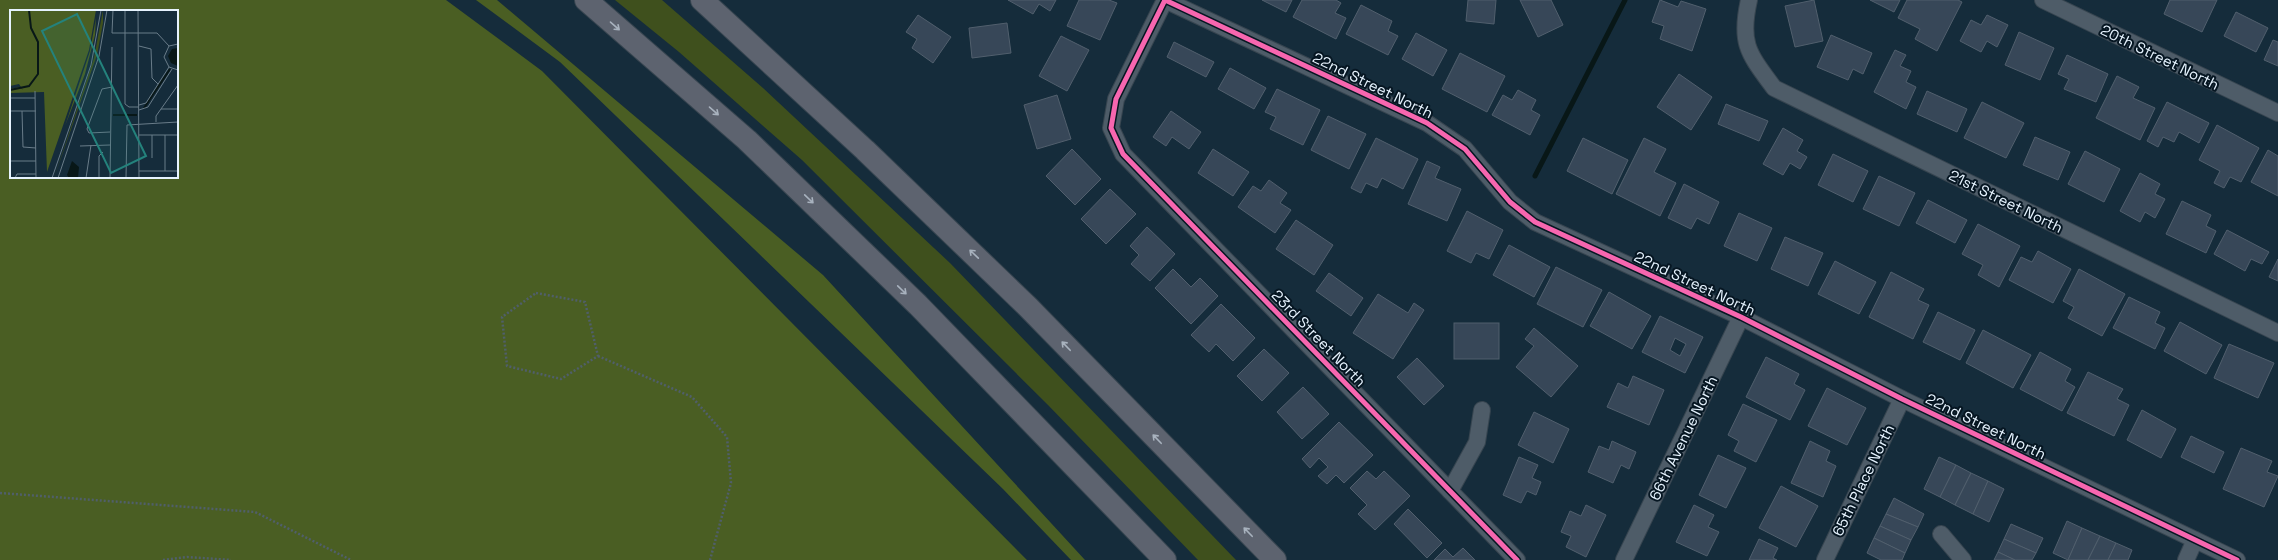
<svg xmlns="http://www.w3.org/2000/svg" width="2278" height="560" font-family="'Space Grotesk',sans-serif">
  <rect width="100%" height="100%" fill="#152c3b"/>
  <!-- green -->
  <path fill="#3f501d" d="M615,0H662L763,88L950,263L1236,560H1198L1048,405L802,160L679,52Z"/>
  <!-- forest -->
  <g fill="#4a5e23" fill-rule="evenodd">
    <path d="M0,0H446L542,71L1027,560H0ZM11,11H177V177H11Z"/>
    <path d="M476,0H497L823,275L1085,560H1071L1003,489L560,62Z"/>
  </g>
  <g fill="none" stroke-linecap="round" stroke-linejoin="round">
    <!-- stream -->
    <path stroke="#081717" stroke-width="5" d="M1535,176L1625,0"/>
  </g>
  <!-- building -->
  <g fill="#374758" stroke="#515f6d" fill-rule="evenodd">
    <path d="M1008,0H1056L1050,11L1039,4L1033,14Z"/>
    <path d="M1079,0H1109L1117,3L1100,40L1067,26Z"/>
    <path d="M1262,0H1292L1286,12Z"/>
    <path d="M1302,0H1336L1341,3L1335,13L1346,18L1336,39L1293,17Z"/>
    <path d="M1468,0H1496L1494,24L1466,21Z"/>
    <path d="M1520,0H1551L1563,25L1538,37Z"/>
    <path d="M1660,0L1678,7L1681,1L1706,9L1692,51L1660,39L1664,26L1652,22Z"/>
    <path d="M1814,0L1823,41L1795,47L1785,6Z"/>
    <path d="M1870,0H1900L1894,12Z"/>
    <path d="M1907,0H1958L1962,2L1937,51L1915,39L1920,29L1898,18Z"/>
    <path d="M2170,0H2217L2202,32L2164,14Z"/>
    <path d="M1361,5L1392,21L1388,31L1398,36L1388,55L1346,34Z"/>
    <path d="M2236,12L2268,28L2256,52L2224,36Z"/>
    <path d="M918,15L951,37L933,63L912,48L917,39L906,32Z"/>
    <path d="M1987,15L2008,25L1997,47L1987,41L1981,52L1960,41L1971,20L1981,25Z"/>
    <path d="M1007,23L1011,53L972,58L969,28Z"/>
    <path d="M2019,32L2054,48L2040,80L2005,65Z"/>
    <path d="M1416,33L1447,50L1433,76L1402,59Z"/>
    <path d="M1831,35L1872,53L1863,74L1853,69L1848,80L1817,67Z"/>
    <path d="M1061,36L1089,50L1067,91L1039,76Z"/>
    <path d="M2273,40L2278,42V66L2264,60Z"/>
    <path d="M1174,42L1214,62L1206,77L1167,57Z"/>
    <path d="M1895,50L1906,55L1900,66L1911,71L1906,82L1916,87L1906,109L1874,92Z"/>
    <path d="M1460,53L1505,76L1487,112L1442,89Z"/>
    <path d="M2067,55L2108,74L2096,102L2064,89L2069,79L2058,74Z"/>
    <path d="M1230,68L1266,88L1254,109L1218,89Z"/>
    <path d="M1679,74L1712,97L1691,130L1657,107Z"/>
    <path d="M2117,76L2139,87L2133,98L2155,108L2140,140L2096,118Z"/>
    <path d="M1277,89L1320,110L1303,145L1270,129L1276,117L1265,112Z"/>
    <path d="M1518,90L1536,100L1531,110L1540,115L1530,135L1492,115L1503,95L1512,100Z"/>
    <path d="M1927,91L1967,109L1957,132L1917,114Z"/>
    <path d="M1057,95L1071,139L1037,149L1024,105Z"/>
    <path d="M1982,102L2024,123L2006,158L1964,138Z"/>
    <path d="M2167,102L2209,123L2199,143L2179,132L2174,142L2163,137L2158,147L2147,141Z"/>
    <path d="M1726,104L1768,121L1759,141L1718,124Z"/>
    <path d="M1171,111L1201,132L1189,149L1172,137L1166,146L1153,137Z"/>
    <path d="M1328,116L1366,134L1349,169L1311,150Z"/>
    <path d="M2217,125L2259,148L2241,182L2230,177L2224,188L2214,183L2220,171L2199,160Z"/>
    <path d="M1783,128L1803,140L1797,151L1807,157L1800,169L1790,163L1783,175L1763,164Z"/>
    <path d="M2035,137L2070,152L2058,180L2023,165Z"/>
    <path d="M1376,138L1418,159L1403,189L1382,178L1377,188L1366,183L1361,193L1351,188Z"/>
    <path d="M1583,138L1628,160L1612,194L1567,171Z"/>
    <path d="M1644,138L1666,149L1654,172L1676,183L1660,216L1616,194Z"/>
    <path d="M1072,149L1101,179L1075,205L1046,176Z"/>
    <path d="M1213,149L1249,172L1233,196L1198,173Z"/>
    <path d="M2268,150L2278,156V196L2251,182Z"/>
    <path d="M2085,151L2120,169L2104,202L2068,184Z"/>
    <path d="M1833,154L1868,171L1853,202L1818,185Z"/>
    <path d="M1427,161L1440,167L1435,178L1461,189L1447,221L1408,204Z"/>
    <path d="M2140,173L2160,184L2155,194L2165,199L2155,218L2145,212L2140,222L2120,211Z"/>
    <path d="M1879,176L1915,193L1899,226L1863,209Z"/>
    <path d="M1269,180L1287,193L1280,203L1291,210L1275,233L1238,207L1253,186L1261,191Z"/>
    <path d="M1684,184L1719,202L1709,224L1697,218L1691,229L1668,218Z"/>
    <path d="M1110,189L1136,214L1106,244L1081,219Z"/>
    <path d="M1928,200L1967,220L1955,243L1916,223Z"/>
    <path d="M2182,201L2211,215L2206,226L2216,231L2206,253L2166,234Z"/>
    <path d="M1467,211L1503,230L1489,259L1476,253L1471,263L1447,251Z"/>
    <path d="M1739,213L1772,228L1757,261L1724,246Z"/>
    <path d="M1296,220L1333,245L1314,275L1276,249Z"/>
    <path d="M1978,224L2020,246L1999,287L1978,275L1983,265L1962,254Z"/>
    <path d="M1147,227L1175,254L1150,281L1131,264L1139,255L1130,246Z"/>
    <path d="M2227,230L2269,252L2262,264L2251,259L2245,271L2214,254Z"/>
    <path d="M1785,237L1823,253L1808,286L1771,269Z"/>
    <path d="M1509,245L1550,267L1534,297L1493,275Z"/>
    <path d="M2038,251L2071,269L2053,303L2009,280L2021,257L2032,262Z"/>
    <path d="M2278,259V281L2269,277Z"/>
    <path d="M1835,261L1876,282L1859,314L1818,294Z"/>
    <path d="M1556,267L1602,290L1583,327L1537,304Z"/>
    <path d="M1173,269L1191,287L1200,278L1218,296L1191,324L1155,288Z"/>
    <path d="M2079,269L2125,294L2102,336L2068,318L2074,307L2063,301Z"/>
    <path d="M1891,272L1924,289L1918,300L1929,305L1913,339L1869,317Z"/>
    <path d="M1329,273L1363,298L1351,316L1316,291Z"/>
    <path d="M1609,292L1651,316L1632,349L1590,326Z"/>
    <path d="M1378,294L1408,313L1414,303L1424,310L1393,359L1353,333Z"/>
    <path d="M2129,297L2160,312L2155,323L2165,328L2155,349L2113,328Z"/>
    <path d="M1221,304L1255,338L1233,361L1216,344L1209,352L1191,335Z"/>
    <path d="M1938,312L1975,330L1960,360L1923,342Z"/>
    <path d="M1660,316L1703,337L1685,373L1642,352ZM1675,338L1686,344L1680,356L1670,350Z"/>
    <path d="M2180,322L2222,345L2206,374L2164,351Z"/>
    <rect x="1454" y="323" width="45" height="36"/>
    <path d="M1534,328L1578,366L1551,397L1516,367L1534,346L1525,339Z"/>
    <path d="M1983,330L2031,355L2013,388L1966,363Z"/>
    <path d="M2229,344L2274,363L2258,398L2214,378Z"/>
    <path d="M1264,349L1289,373L1262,401L1237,376Z"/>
    <path d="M2040,352L2071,369L2065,381L2075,387L2062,411L2020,389Z"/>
    <path d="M1766,357L1799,374L1794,384L1805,390L1790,420L1746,397Z"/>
    <path d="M1417,358L1444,386L1424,405L1397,377Z"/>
    <path d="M2088,372L2123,389L2117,399L2129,405L2114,436L2067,413Z"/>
    <path d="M1633,376L1664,390L1649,425L1607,407L1618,383L1628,388Z"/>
    <path d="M1303,387L1329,414L1302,439L1277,412Z"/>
    <path d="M1827,388L1866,408L1847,445L1808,426Z"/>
    <path d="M1743,404L1777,420L1756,462L1734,451L1739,441L1728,435Z"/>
    <path d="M2142,410L2176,429L2161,458L2127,440Z"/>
    <path d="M1534,412L1569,429L1553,463L1518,445Z"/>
    <path d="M1339,422L1373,455L1344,483L1336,475L1327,484L1318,476L1328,467L1319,458L1310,468L1302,459Z"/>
    <path d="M2191,436L2224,452L2214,473L2181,457Z"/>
    <path d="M1612,441L1636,452L1629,469L1621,465L1613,483L1588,472L1599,446L1609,450Z"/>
    <path d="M1810,441L1830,451L1826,461L1836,466L1823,497L1791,483Z"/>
    <path d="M2241,448L2272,461L2267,472L2278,476L2264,507L2223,489Z"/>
    <path d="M1718,455L1746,468L1726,508L1699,495Z"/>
    <path d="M1519,457L1538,465L1532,478L1541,482L1536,495L1527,491L1521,503L1503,495Z"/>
    <path d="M1939,457L1956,465L1940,497L1924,489Z"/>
    <path d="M1956,465L1971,473L1955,505L1940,497Z"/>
    <path d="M1367,471L1376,479L1384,471L1410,496L1375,530L1358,514L1367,505L1350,488Z"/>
    <path d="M1971,473L1988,481L1973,514L1955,505Z"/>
    <path d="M1988,481L2004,489L1989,522L1973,514Z"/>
    <path d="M1781,486L1818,506L1796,547L1759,528Z"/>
    <path d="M1894,498L1924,514L1918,527L1886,514Z"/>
    <path d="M1586,505L1606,515L1586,557L1566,547L1571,536L1561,532L1570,511L1581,516Z"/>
    <path d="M1694,505L1714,515L1708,527L1719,532L1707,556L1676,542Z"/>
    <path d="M1408,509L1442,543L1427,558L1394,524Z"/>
    <path d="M1886,514L1918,527L1911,540L1880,526Z"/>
    <path d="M2067,521L2082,528L2068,560L2053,553Z"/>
    <path d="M2011,524L2043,538L2036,553L2004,539Z"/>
    <path d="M1880,526L1911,540L1905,553L1874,538Z"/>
    <path d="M2082,528L2100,536L2088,560H2068Z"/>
    <path d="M2100,536L2116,543L2108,560H2088Z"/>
    <path d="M1874,538L1905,553L1902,560H1881L1867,553Z"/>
    <path d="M1759,539L1778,548L1773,558L1777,560H1749Z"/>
    <path d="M2004,539L2036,553L2032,560H2015L1998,552Z"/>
    <path d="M2116,543L2132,550L2128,560H2108Z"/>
    <path d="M1463,548L1475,560H1434L1445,549L1453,557Z"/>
    <path d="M1998,552L2015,560H1994Z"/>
  </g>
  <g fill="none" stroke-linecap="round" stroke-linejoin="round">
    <defs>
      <g id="minor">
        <path d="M1165,0L1427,123L1465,149L1510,202L1535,222L1741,317L1902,399L2237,560"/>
        <path d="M1165,0L1116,99L1111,128L1123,154L1517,560"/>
        <path d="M1749,0C1739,44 1749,54 1774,88L2278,333"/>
        <path d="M2043,0L2278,113"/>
        <path d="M1450,491L1477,442L1482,410"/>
        <path d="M1941,534L1963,560"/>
        <path d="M1624,560L1741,317"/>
        <path d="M1825,560L1902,399"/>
        <path d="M2186,560L2195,540"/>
      </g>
      <g id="motorway">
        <path d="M586,0L747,140L918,305L1165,560"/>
        <path d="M702,0L865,150L1028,307L1275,560"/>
      </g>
    </defs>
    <!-- minor casing -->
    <use href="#minor" stroke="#374550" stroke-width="18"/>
    <!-- motorway casing -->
    <use href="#motorway" stroke="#374550" stroke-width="24"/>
    <!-- path -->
    <g stroke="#505f6a" stroke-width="2.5" stroke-dasharray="2 2" stroke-linecap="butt">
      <path d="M536,293L585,302L598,356L561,379L507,366L502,317Z"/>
      <path d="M598,356L692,397L727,437L731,483L710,560"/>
      <path d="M0,493L255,512L351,560"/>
      <path d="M163,560L187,557L231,560"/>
    </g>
    <!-- minor -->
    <use href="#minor" stroke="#4e5c68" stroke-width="16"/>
    <!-- motorway -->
    <use href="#motorway" stroke="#5d636f" stroke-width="22"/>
    <defs>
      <g id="cycleway">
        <path d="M1165,0L1427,123L1465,149L1510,202L1535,222L1741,317L1902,399L2237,560"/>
        <path d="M1165,0L1116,99L1111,128L1123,154L1517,560"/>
      </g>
    </defs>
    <!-- cycleway casing -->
    <use href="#cycleway" stroke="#061622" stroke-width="8"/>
    <!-- cycleway -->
    <use href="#cycleway" stroke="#f766af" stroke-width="5"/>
  </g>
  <!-- one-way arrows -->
  <defs><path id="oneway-shaft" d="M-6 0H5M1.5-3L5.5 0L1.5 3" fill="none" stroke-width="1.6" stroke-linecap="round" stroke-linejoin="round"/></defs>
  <g stroke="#a8b2be">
    <use href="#oneway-shaft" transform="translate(615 26) rotate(41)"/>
    <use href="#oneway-shaft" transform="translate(714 111) rotate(41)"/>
    <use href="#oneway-shaft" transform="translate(809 199) rotate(44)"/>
    <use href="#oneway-shaft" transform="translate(974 254) rotate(-136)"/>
    <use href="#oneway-shaft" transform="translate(902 290) rotate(44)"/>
    <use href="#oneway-shaft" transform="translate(1066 346) rotate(-134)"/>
    <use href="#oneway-shaft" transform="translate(1157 439) rotate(-134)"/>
    <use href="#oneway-shaft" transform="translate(1248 532) rotate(-134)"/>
  </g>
  <g text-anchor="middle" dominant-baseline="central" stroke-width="4" stroke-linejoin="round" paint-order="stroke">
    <!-- street labels -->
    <g font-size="15" fill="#e6f3fe" stroke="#061622">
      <text transform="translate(2160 57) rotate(26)">20th Street North</text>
      <text transform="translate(1373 85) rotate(26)">22nd Street North</text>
      <text transform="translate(2006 201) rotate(26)">21st Street North</text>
      <text transform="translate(1695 283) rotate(25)">22nd Street North</text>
      <text transform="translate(1319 338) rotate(46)">23rd Street North</text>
      <text transform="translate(1986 426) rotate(26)">22nd Street North</text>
      <text transform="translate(1683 438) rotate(-64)">66th Avenue North</text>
      <text transform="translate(1863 480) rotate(-64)">65th Place North</text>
    </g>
  </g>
  <!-- overview -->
  <g transform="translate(10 10)">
    <rect width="168" height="168" fill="#152c3b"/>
    <path d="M93,0V13L87,45L44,168L84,48Z" fill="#3f501d"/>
    <path d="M0,0H86L79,40L37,162L34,82L0,83V79L10,77L13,80L9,74L0,76ZM86,8L85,25L75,64L55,116L80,41Z" fill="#4a5e23"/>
    <path d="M168,38V56L161,53L158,46L162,39ZM62,151L69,157L68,168H59L57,165Z" fill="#081717"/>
    <path fill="none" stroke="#081717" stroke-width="2" d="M0,80L19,76L28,64V32L21,18L19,0M134,98L160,59M103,105H127"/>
    <path fill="none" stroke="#697c89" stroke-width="1" d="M103,0L102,23H147L159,36M115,0V94L119,97H129M128,0L129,168M168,34L159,36L154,47L159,57L168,60M129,36L141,39L142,68L148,74M25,81L26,168M0,88H25M129,95L136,93L159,57M151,99H168M129,100L138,97L162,59M0,101H26M12,101L13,137L26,138M146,112V106L168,75M168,112V147M100,122L79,123L77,119L92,79L102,77M129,125H168M142,125V148M155,125V161M70,136L100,135M0,151H26M129,161H168M5,168L7,164H26M42,168L81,55L91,0M48,168L89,46L97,0M76,168L81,135M89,168V146L93,142M100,168L102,37M116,168L117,115L168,112"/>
    <path fill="#24827c" fill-opacity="0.15" stroke="#24827c" stroke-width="2" d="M67,4L136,146L101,163L32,21Z"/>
    <rect width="168" height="168" fill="none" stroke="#e6f3fe" stroke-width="2"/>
  </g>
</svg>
